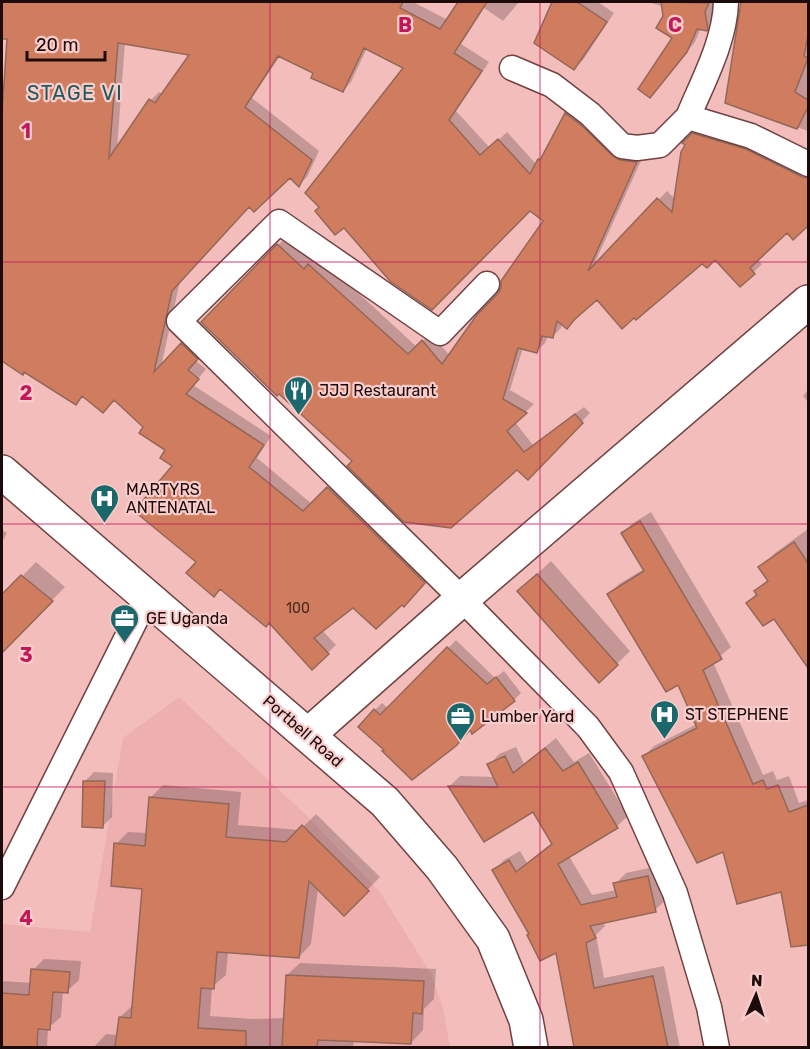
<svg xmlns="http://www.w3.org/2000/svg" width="810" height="1049" font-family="Rubik,sans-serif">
  <rect width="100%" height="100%" fill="#f3bdbb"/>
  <!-- built -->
  <path fill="#eeb0af" d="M179,697L304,813L380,892L431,974L443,1008L450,1047H2V924L90,932L123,738Z"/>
  <!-- shadow -->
  <g fill="#0003" fill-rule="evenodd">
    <path d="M4,2H413L448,20L460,2H519L503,21L484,8L461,44L489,62L456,111L490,148L507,132L536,164L545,153L566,113V116L586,130L587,128L567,113L574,105L644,154L593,267L667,191L675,199L687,145L684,143L702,125L808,168V224L793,238L787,231L757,259L762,264L740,285L715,258L702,262L598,298L567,327L562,323L561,328L552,337L548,336L545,343L537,351L523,348L510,390L534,404L515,422L533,445L584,407L590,413L528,478L517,468L354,461L203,322L286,237L313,261L318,256L417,347L431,333L450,356L499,294L545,221L530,209L432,308L405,68L367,48L351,82L343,91L315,72L280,56L252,98L319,151L307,177L299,185L290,176L249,205L180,281L161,367L190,336L205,350L196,361L206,369L193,385L271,436L257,458L312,504L337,479L433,574L413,597L402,603L353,606L322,630L336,645L312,668L270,621L198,561L175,465L167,450L145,427L115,398L84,395L76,403L2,358V218L11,191H2V100L8,38H2ZM125,42L191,54L163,94L159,92L151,100L117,149Z"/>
    <path d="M580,2H598L614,13L583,60L574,68L577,6Z"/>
    <path d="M652,2H713L715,22L706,30L701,28L695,42L650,97L674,37L669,8L651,3Z"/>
    <path d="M742,2H808V131L727,102Z"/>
    <path d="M808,390V402L803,396Z"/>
    <path d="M651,512L731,647L713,662L763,775L773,771L777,780L789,776L799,803L808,800V943L792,946L782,891L724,850L644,756L654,746L697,724L679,683L609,594L619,584L644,569L623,533L633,523Z"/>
    <path d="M808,529V665L774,617L748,603L768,579L760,568L775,553Z"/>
    <path d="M2,530L7,533L2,542Z"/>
    <path d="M551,561L630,651L617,664L519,591Z"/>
    <path d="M36,562L65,587L2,652V597Z"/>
    <path d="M456,640L495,678L504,671L521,693L514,700L471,728L412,778L375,710L382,703L389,709Z"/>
    <path d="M556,738L574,762L589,753L628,816L617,826L569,856L592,895L616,890L615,884L626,873L658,866L666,900L655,910L603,922L605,926L596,935L604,978L664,966L680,1048H575L557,951L530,933L494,870L504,860L520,851L527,863L553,842L533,810L450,786L460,776L494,777L489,765L499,754L516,747L524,764Z"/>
    <path d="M94,772L113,773L112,817L103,826L85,781Z"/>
    <path d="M163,785L241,792L238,825L300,830L316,814L380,877L344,914L318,888L311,944L299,957L228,952L226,975L212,987L210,1016L253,1019L285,1018L287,975L300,963L436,969L434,999L424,1009L423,1030L411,1043L354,1040L353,1048H93L106,1034L118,1035L120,1017L133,1005L143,887L116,844L128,832L148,833L150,798Z"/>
    <path d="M44,959L81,961L79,980L67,991H63L61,1017L48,1028L47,1048H2V981L32,983L33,970Z"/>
  </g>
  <!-- building -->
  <g fill="#d07d5f" stroke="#946758" stroke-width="1.5" fill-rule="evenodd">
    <path d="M2,2H403L400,8L440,29L458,2H487L454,53L482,71L449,120L480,155L498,139L530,174L538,159L540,160L565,113L581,125L613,156L620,160L637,162L588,271L657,198L672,212L681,152L685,145L682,143L692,133L746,149L802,177L808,178V226L793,240L787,233L750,268L755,274L740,287L715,260L707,268L702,264L636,320L634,318L622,329L597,300L575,319L567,329L557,321L553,338L542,336L537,353L518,348L503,399L527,413L507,431L524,452L575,414L583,423L528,480L517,470L451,528L404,522L347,466L352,461L279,394L277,396L201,322L277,244L304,269L308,264L408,354L422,340L442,364L476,316L498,293L501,288V281L543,221L530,211L432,310L390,281L344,228L335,235L315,211L319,207L305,193L403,68L364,48L343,92L311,78L313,73L278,56L245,107L312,160L299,187L290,178L254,212L249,207L172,291L154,372L181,343L198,359L188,370L199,379L186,394L264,445L249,467L303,511L327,487L425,583L404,607L402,605L376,629L353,608L314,638L329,654L312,670L269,623L266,627L220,589L214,597L186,573L196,562L134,511L172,466L160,458L165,450L139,433L143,427L114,400L103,413L82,396L76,405L24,372L23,375L2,361V113L7,39H2ZM118,43L189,55L155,103L149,99L109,158Z"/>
    <path d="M552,2H577L607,22L574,70L534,43Z"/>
    <path d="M661,2L709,3L705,12L708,29L707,31L697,29L687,52L650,98L638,89L672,38L656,28L663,16Z"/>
    <path d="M741,2H808V35L804,56L808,58L795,92L808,100V107L797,129L725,103Z"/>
    <path d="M640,521L722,659L703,670L753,784L763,780L767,789L778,785L789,812L808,805V945L791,947L781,892L737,904L723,852L697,863L642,756L697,728L678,685L666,692L607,594L644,571L621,533Z"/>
    <path d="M794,542L808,563V668L774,619L763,626L746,603L757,595L754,591L768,581L758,567Z"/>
    <path d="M537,574L618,665L599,683L517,591Z"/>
    <path d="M21,575L53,601L2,653V594Z"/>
    <path d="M447,647L487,684L496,677L515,701L472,734L470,730L456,746L412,780L382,751L384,750L358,727L374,709L380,715Z"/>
    <path d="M545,748L563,771L578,762L618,828L558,864L581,905L617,897L613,883L648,876L656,912L590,926L596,938L586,943L594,988L653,976L668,1047H574L556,953L540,961L527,935L529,934L492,870L509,860L516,872L552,844L533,812L484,842L448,786L498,787L487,764L505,756L513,773Z"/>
    <path d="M83,781H105L103,828L82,827Z"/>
    <path d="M149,797L229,804L226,837L286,842L302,825L369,891L344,916L309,881L299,958L217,952L214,989L201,988L198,1028L246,1031V1047H115L119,1017L131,1018L142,889L111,886L114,843L145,846Z"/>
    <path d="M31,969L70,972L68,993L53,992L50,1030L38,1029L37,1047H2V993L29,995Z"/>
    <path d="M286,975L424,981L422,1014L413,1013L411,1044L318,1040L317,1047H282Z"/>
  </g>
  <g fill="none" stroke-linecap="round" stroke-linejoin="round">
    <defs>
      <g id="street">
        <path d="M726,2C725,41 703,81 688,117L751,136L808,164"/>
        <path d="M512,68L552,85L590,114L622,146L637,148L660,145L688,117"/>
        <path d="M487,284L440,333L279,222L179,321L462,599L588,727L621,772L675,893L709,1007L717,1048"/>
        <path d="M2,887L147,597"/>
      </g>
      <g id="secondary">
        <path d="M2,472L385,802L442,868L493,939L526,1020L531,1048"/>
        <path d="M308,735L462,599L808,302"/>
      </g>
    </defs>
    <!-- street casing -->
    <use href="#street" stroke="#6f4242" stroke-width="27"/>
    <!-- secondary casing -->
    <use href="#secondary" stroke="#6f4242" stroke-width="36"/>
    <!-- street -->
    <use href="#street" stroke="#fff" stroke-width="24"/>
    <!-- secondary -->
    <use href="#secondary" stroke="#fff" stroke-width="33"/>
  </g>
  <!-- grid -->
  <path fill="none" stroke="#c2185b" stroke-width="1.5" stroke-opacity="0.55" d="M270,2V1048M540,2V1048M2,262H808M2,524H808M2,787H808"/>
  <!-- icons -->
  <defs>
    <symbol id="restaurant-pin" viewBox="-11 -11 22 30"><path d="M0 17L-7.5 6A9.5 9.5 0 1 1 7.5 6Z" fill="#1b686c" stroke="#f9cdcc"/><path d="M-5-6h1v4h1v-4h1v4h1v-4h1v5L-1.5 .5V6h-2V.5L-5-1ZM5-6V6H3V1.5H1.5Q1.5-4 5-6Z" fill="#fff"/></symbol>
    <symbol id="hospital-pin" viewBox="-11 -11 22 30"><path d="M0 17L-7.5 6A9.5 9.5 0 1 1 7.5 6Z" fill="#1b686c" stroke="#f9cdcc"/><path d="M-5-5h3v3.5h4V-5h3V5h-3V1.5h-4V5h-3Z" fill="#fff"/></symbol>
    <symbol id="office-pin" viewBox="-11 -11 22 30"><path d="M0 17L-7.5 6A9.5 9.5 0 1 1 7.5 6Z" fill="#1b686c" stroke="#f9cdcc"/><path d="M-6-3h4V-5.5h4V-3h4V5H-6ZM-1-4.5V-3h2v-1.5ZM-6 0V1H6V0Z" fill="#fff"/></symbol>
  </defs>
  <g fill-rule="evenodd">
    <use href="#restaurant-pin" x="282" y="374" width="33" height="45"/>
    <use href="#hospital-pin" x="88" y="482" width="33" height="45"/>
    <use href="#office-pin" x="108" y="602" width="33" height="45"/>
    <use href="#hospital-pin" x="648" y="698" width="33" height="45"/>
    <use href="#office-pin" x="444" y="700" width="33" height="45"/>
  </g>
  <g text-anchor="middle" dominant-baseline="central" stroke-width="4.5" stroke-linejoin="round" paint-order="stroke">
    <!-- number labels -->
    <g font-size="14" fill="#4a2820">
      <text x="298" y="608">100</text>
    </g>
    <!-- poi labels -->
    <g font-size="16" fill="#1d0b0b" stroke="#f9cdcc" text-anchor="start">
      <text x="319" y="390">JJJ Restaurant</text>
      <text x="126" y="489">MARTYRS<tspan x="126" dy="18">ANTENATAL</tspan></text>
      <text x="146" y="618">GE Uganda</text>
      <text x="685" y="714">ST STEPHENE</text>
      <text x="481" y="716">Lumber Yard</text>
    </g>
    <!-- street labels -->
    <g font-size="16" fill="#1d0b0b" stroke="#f9cdcc">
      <text transform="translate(303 731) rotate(41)">Portbell Road</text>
    </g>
    <!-- quarter labels -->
    <g font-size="20" letter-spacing="1.5" fill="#1e595c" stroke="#f9cdcc">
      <text x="75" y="93">STAGE VI</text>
    </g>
  </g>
  <g font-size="20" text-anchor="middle" font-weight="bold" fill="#c2185b" stroke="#f9cdcc" stroke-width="4.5" stroke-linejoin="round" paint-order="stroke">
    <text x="405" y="32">B</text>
    <text x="675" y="32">C</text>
    <text x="26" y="138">1</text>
    <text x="26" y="400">2</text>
    <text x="26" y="662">3</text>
    <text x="26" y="925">4</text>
  </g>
  <!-- border -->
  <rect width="810" height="1049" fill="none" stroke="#1d0b0b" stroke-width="6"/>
  <!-- north arrow -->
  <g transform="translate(756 995) rotate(3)" stroke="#f9cdcc" stroke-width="4.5" paint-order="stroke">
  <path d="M0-4.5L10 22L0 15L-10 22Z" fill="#1d0b0b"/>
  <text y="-9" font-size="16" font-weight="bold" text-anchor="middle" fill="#1d0b0b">N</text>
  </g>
  <!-- scale -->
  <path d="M27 51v9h78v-9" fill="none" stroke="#1d0b0b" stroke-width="3"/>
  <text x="36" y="51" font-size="18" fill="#1d0b0b" stroke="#f9cdcc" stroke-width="4.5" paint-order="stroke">20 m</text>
</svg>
